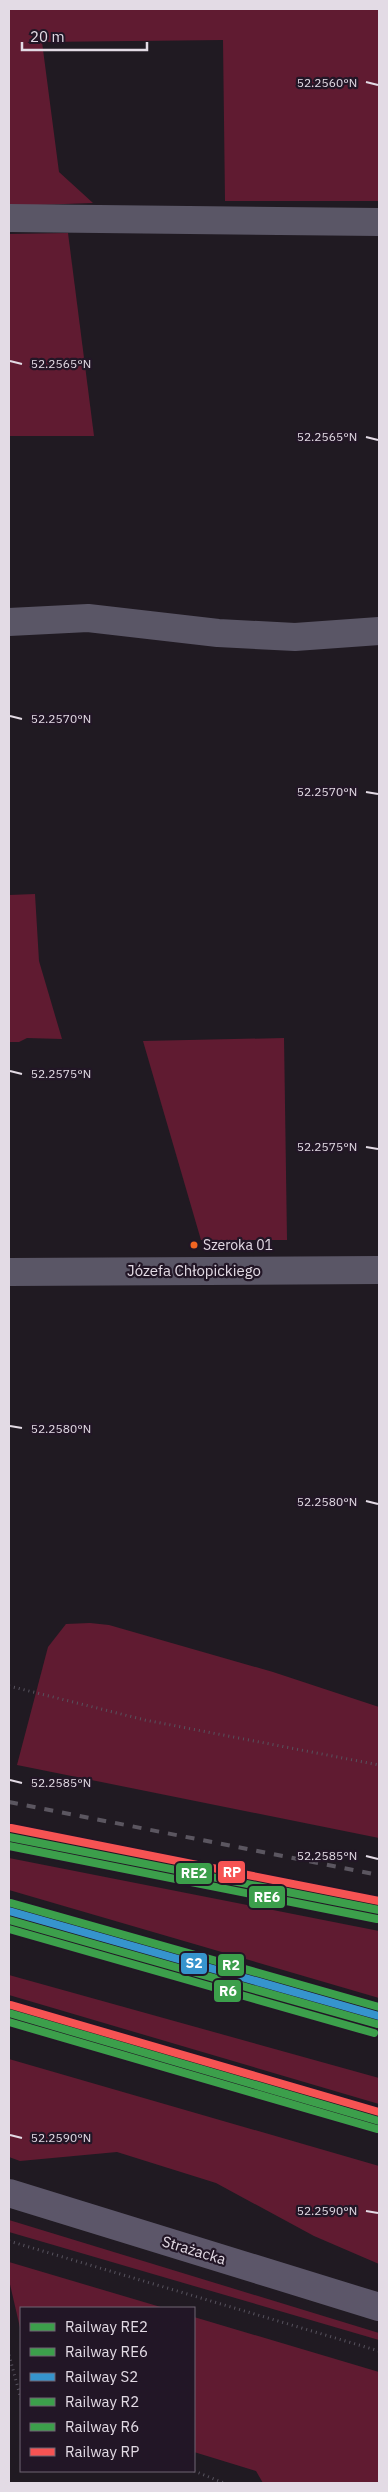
<svg xmlns="http://www.w3.org/2000/svg" width="388" height="2492" font-family="'IBM Plex Sans',sans-serif">
  <rect width="100%" height="100%" fill="#201a22"/>
  <!-- green -->
  <g fill="#601b31">
    <path d="M9,9H379V201H225L223,40L42,42L59,172L93,203L9,206Z"/>
    <path d="M68,233L94,436H9V234Z"/>
    <path d="M35,894L39,961L62,1039L27,1038L19,1042H9V895Z"/>
    <path d="M284,1038L287,1240H201L143,1041Z"/>
    <path d="M90,1623L109,1625L273,1672L379,1707V1838L17,1765L48,1647L66,1624Z"/>
    <path d="M9,1858L379,1931V1998L9,1890Z"/>
    <path d="M9,1975L379,2078V2104L9,1995Z"/>
    <path d="M9,2059L379,2166V2264L314,2236L216,2183L117,2152L20,2161L9,2157Z"/>
    <path d="M9,2220L379,2333V2340L9,2232Z"/>
    <path d="M9,2262L164,2308H21V2332L9,2280Z"/>
    <path d="M194,2317L379,2372V2483H263L256,2471L194,2452Z"/>
  </g>
  <g fill="none" stroke-linecap="round" stroke-linejoin="round">
    <!-- path -->
    <g stroke="#57535e" stroke-width="3" stroke-dasharray="1 4" stroke-linecap="butt">
      <path d="M9,1686L145,1720L379,1765"/>
      <path d="M9,2241L379,2351"/>
      <path d="M9,2355L21,2399"/>
      <path d="M194,2471L224,2483"/>
    </g>
    <!-- minor -->
    <g stroke="#5a5666" stroke-width="28">
      <path d="M9,218L379,222"/>
      <path d="M9,622L88,618L218,633L295,637L379,631"/>
      <path d="M9,1272L379,1270"/>
    </g>
    <!-- major -->
    <path stroke="#5c5669" stroke-width="28" d="M9,2193L379,2307"/>
    <!-- rail -->
    <path stroke="#5b5660" stroke-width="4" stroke-dasharray="9 9" stroke-linecap="butt" d="M9,1802L379,1875"/>
    <defs>
      <g id="rail-1">
        <path d="M9,1837L379,1910"/>
        <path d="M9,2013L379,2121"/>
      </g>
      <g id="rail-2">
        <path d="M9,1846L377,1919"/>
        <path d="M9,1920L377,2024"/>
        <path d="M9,2022L377,2129"/>
      </g>
      <path id="rail-3" d="M9,1911L379,2016"/>
      <path id="rail-4" d="M11,1903L379,2007"/>
      <path id="rail-5" d="M9,1929L374,2033"/>
      <g id="rail-6">
        <path d="M11,1828L379,1901"/>
        <path d="M11,2005L379,2112"/>
      </g>
    </defs>
    <!-- rail-1 casing -->
    <use href="#rail-1" stroke="#221626" stroke-width="11"/>
    <!-- rail-2 casing -->
    <use href="#rail-2" stroke="#221626" stroke-width="11"/>
    <!-- rail-3 casing -->
    <use href="#rail-3" stroke="#221626" stroke-width="11"/>
    <!-- rail-4 casing -->
    <use href="#rail-4" stroke="#221626" stroke-width="11"/>
    <!-- rail-5 casing -->
    <use href="#rail-5" stroke="#221626" stroke-width="11"/>
    <!-- rail-6 casing -->
    <use href="#rail-6" stroke="#221626" stroke-width="11"/>
    <!-- rail-1 -->
    <use href="#rail-1" stroke="#3c9f4b" stroke-width="8"/>
    <!-- rail-2 -->
    <use href="#rail-2" stroke="#3c9f4b" stroke-width="8"/>
    <!-- rail-3 -->
    <use href="#rail-3" stroke="#3694cd" stroke-width="8"/>
    <!-- rail-4 -->
    <use href="#rail-4" stroke="#3c9f4b" stroke-width="8"/>
    <!-- rail-5 -->
    <use href="#rail-5" stroke="#3c9f4b" stroke-width="8"/>
    <!-- rail-6 -->
    <use href="#rail-6" stroke="#f65353" stroke-width="8"/>
  </g>
  <!-- ticks -->
  <path fill="none" stroke="#e3dbe5" stroke-width="2" d="M366,82L378,85M10,361L22,364M366,437L378,440M10,716L22,719M366,792L378,794M10,1071L22,1074M366,1147L378,1149M10,1426L22,1428M366,1501L378,1504M10,1780L22,1783M366,1856L378,1859M10,2135L22,2138M366,2211L378,2213"/>
  <!-- markers -->
  <circle fill="#f26522" stroke="#221626" stroke-width="2" cx="194" cy="1245" r="4.5"/>
  <g text-anchor="middle" dominant-baseline="central" stroke-width="4.5" stroke-linejoin="round" paint-order="stroke">
    <!-- bus labels -->
    <g font-size="14" fill="#e3dbe5" stroke="#221626" text-anchor="start">
      <text x="203" y="1245">Szeroka 01</text>
    </g>
    <!-- street labels -->
    <g font-size="15" fill="#e3dbe5" stroke="#221626">
      <text x="194" y="1270">Józefa Chłopickiego</text>
      <text transform="translate(194 2250) rotate(17)">Strażacka</text>
    </g>
  </g>
  <g font-size="12" text-anchor="middle" fill="#e3dbe5" stroke="#221626" stroke-width="4.5" stroke-linejoin="round" paint-order="stroke">
    <text x="327" y="87">52.2560°N</text>
    <text x="61" y="368">52.2565°N</text>
    <text x="327" y="441">52.2565°N</text>
    <text x="61" y="723">52.2570°N</text>
    <text x="327" y="796">52.2570°N</text>
    <text x="61" y="1078">52.2575°N</text>
    <text x="327" y="1151">52.2575°N</text>
    <text x="61" y="1433">52.2580°N</text>
    <text x="327" y="1506">52.2580°N</text>
    <text x="61" y="1787">52.2585°N</text>
    <text x="327" y="1860">52.2585°N</text>
    <text x="61" y="2142">52.2590°N</text>
    <text x="327" y="2215">52.2590°N</text>
  </g>
  <g stroke="#221626" stroke-width="2">
    <rect x="217" y="1860" width="29" height="24" rx="5" fill="#f65353"/>
    <rect x="175" y="1862" width="38" height="23" rx="5" fill="#3c9f4b"/>
    <rect x="248" y="1885" width="38" height="24" rx="5" fill="#3c9f4b"/>
    <rect x="180" y="1952" width="28" height="23" rx="5" fill="#3694cd"/>
    <rect x="217" y="1953" width="28" height="24" rx="5" fill="#3c9f4b"/>
    <rect x="213" y="1979" width="29" height="24" rx="5" fill="#3c9f4b"/>
  </g>
  <g font-size="14" text-anchor="middle" font-weight="bold" fill="#fff">
    <text x="232" y="1877">RP</text>
    <text x="194" y="1878">RE2</text>
    <text x="267" y="1902">RE6</text>
    <text x="194" y="1968">S2</text>
    <text x="231" y="1970">R2</text>
    <text x="228" y="1996">R6</text>
  </g>
  <!-- border -->
  <rect width="388" height="2492" fill="none" stroke="#e3dbe5" stroke-width="20"/>
  <!-- legend -->
  <rect x="20" y="2307" width="175" height="165" fill="#221626" stroke="#6f6572"/>
  <rect x="30" y="2323" width="25" height="8" fill="#3c9f4b" stroke="#6f6572"/>
  <text x="65" y="2332" font-size="15" fill="#e3dbe5">Railway RE2</text>
  <rect x="30" y="2348" width="25" height="8" fill="#3c9f4b" stroke="#6f6572"/>
  <text x="65" y="2357" font-size="15" fill="#e3dbe5">Railway RE6</text>
  <rect x="30" y="2373" width="25" height="8" fill="#3694cd" stroke="#6f6572"/>
  <text x="65" y="2382" font-size="15" fill="#e3dbe5">Railway S2</text>
  <rect x="30" y="2398" width="25" height="8" fill="#3c9f4b" stroke="#6f6572"/>
  <text x="65" y="2407" font-size="15" fill="#e3dbe5">Railway R2</text>
  <rect x="30" y="2423" width="25" height="8" fill="#3c9f4b" stroke="#6f6572"/>
  <text x="65" y="2432" font-size="15" fill="#e3dbe5">Railway R6</text>
  <rect x="30" y="2448" width="25" height="8" fill="#f65353" stroke="#6f6572"/>
  <text x="65" y="2457" font-size="15" fill="#e3dbe5">Railway RP</text>
  <!-- scale -->
  <path d="M22 42v8h125v-8" fill="none" stroke="#e3dbe5" stroke-width="2.5"/>
  <text x="30" y="42" font-size="15" fill="#e3dbe5" stroke="#221626" stroke-width="4" paint-order="stroke">20 m</text>
</svg>
